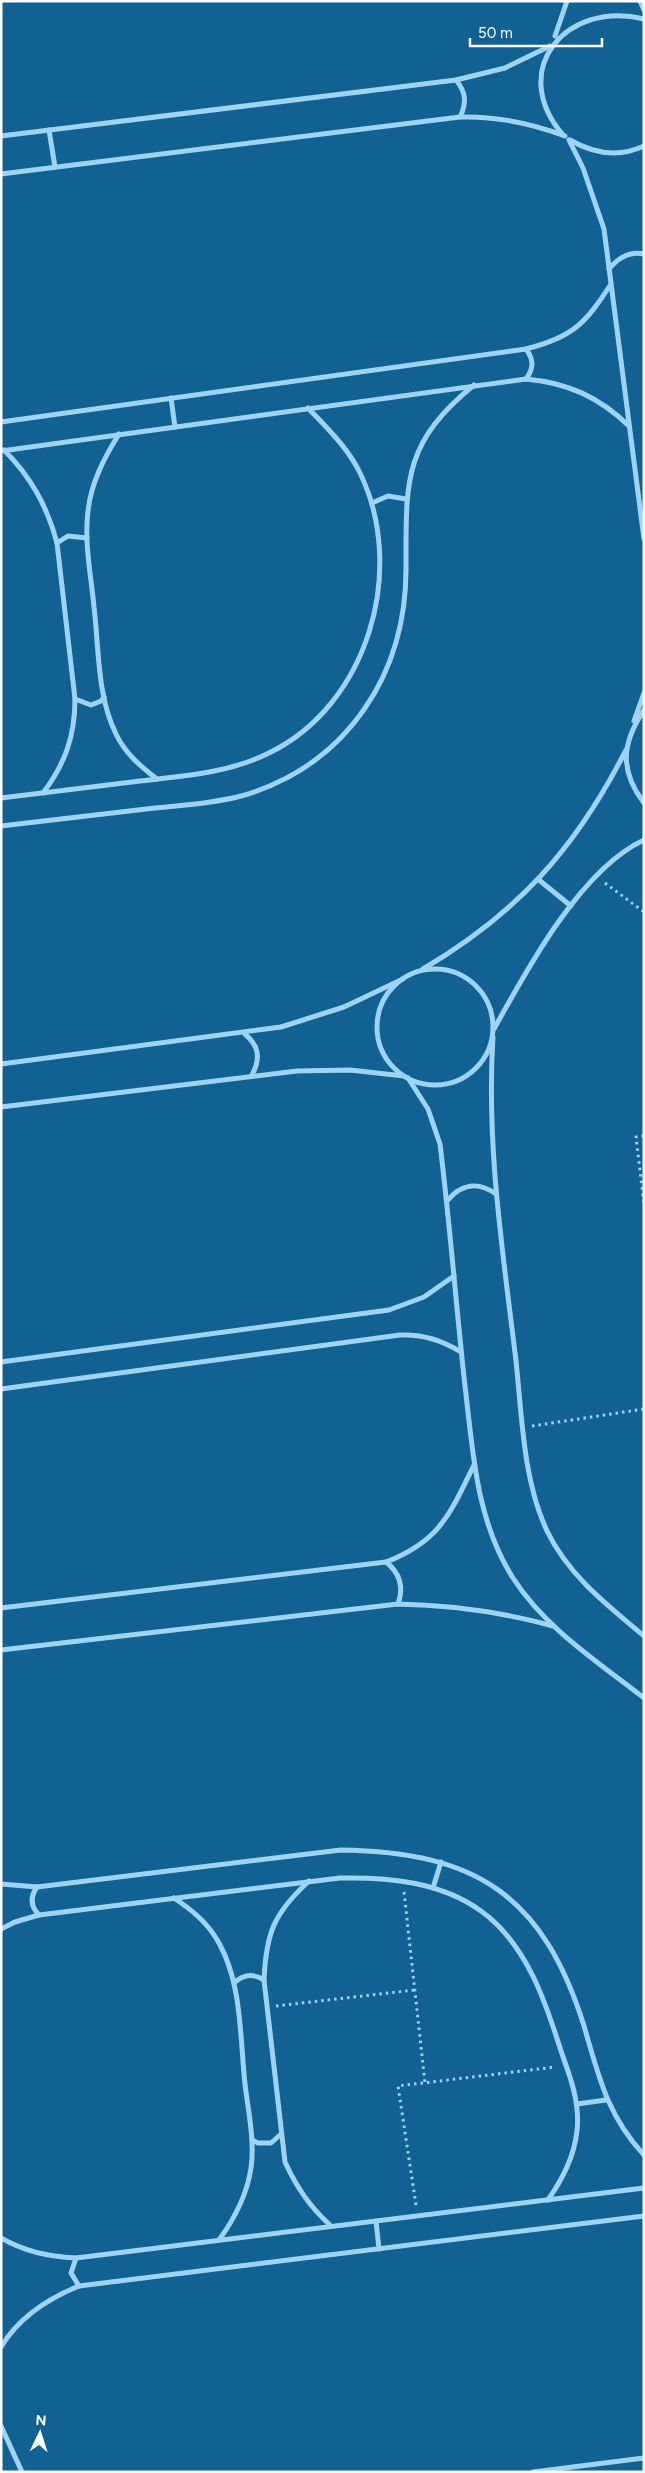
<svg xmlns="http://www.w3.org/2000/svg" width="645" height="2473" font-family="Figtree,sans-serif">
  <rect width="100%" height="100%" fill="#116193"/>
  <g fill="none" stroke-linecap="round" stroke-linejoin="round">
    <!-- path -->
    <g stroke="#9ed3f3" stroke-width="3" stroke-dasharray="2.5 4" stroke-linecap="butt">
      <path d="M605,883L644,912"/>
      <path d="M644,1136L636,1137L644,1204"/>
      <path d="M532,1426L644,1409"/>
      <path d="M404,1892L425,2083"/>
      <path d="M276,2006L415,1990"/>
      <path d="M416,2205L398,2086L555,2067"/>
    </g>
    <!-- street -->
    <g stroke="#9ed3f3" stroke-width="5">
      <path d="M640,1L644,10"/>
      <path d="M555,36L567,1"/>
      <path d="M456,80C466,92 467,103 460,117"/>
      <path d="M49,130L55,167"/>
      <path d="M563,135C507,70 566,0 644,19"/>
      <path d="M1,136L456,80L505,68L550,46"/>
      <path d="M569,140L583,168L604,229L644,539"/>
      <path d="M570,140C594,154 618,158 644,146"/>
      <path d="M1,174L460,117C497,116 530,123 565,136"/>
      <path d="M609,269C618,258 629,251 644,254"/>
      <path d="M526,349C534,360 534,368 526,379"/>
      <path d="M171,398L175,427"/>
      <path d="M1,422L526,349C573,337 585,324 611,284"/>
      <path d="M119,434C104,458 91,483 88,511C84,543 91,575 94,607C99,648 97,696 116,734C125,753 140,766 157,779"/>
      <path d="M4,450C31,477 47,506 57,543L75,699C75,736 65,764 43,793"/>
      <path d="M1,451L526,379C568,383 599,397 629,426"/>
      <path d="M372,503L388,496L406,499"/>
      <path d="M57,543L68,536L87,538"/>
      <path d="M75,699L91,705L101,701L104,697"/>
      <path d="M644,710C622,743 619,770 644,803"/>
      <path d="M634,721L644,693"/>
      <path d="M1,798C48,792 94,787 140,781C184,776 229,773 269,753C368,705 407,570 360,473C348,448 327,428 308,408"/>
      <path d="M1,826C53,820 104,814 155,808C185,805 216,803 245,795C349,763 407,672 406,566C406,481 403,443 474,385"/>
      <path d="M539,880L571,906"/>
      <path d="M423,969C518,913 576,848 626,750"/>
      <circle cx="435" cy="1027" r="58"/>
      <path d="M494,1029C527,969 581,869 644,840"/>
      <path d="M245,1034C259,1046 261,1058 252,1075"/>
      <path d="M493,1037C486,1146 503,1253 516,1361C522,1416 523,1480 547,1531C569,1576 607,1605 644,1636"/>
      <path d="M1,1064L281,1027L344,1007L403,979"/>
      <path d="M408,1078L428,1109L440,1144C450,1225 456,1305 465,1386C473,1452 476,1520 513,1578C545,1628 598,1662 644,1698"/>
      <path d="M1,1107L297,1071L350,1070L404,1076"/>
      <path d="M447,1201C461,1184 478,1181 496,1194"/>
      <path d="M1,1362L389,1310L424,1297L454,1276"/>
      <path d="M1,1389L400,1335C423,1334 442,1340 461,1352"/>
      <path d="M386,1562C400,1573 404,1587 398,1604"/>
      <path d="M1,1608L386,1562C440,1541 450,1514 474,1465"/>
      <path d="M1,1650L398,1604C451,1605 502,1612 553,1626"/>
      <path d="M309,1881C274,1913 266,1933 264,1980L285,2162C297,2188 310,2207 331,2226"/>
      <path d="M1,1884L37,1887L341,1850C476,1852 543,1895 584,2026C599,2077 607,2115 644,2155"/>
      <path d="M37,1887C30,1897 30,1906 39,1915"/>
      <path d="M433,1888L441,1862"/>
      <path d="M174,1898C192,1910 208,1923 219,1943C242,1984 240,2038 245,2084C248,2111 255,2140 251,2168C247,2195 235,2218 219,2240"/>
      <path d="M1,1929L15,1922L39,1915L340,1878C389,1877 441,1882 481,1911C527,1944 546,2003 562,2054C571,2079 580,2103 577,2131C574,2157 563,2178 548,2200"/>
      <path d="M234,1983C244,1974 253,1973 264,1980"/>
      <path d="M577,2104L606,2100"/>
      <path d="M252,2140L258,2143H271L280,2135"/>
      <path d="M376,2221L379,2249"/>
      <path d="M1,2238C25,2252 49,2257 76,2258L644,2188"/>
      <path d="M76,2258L71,2273L79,2286"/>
      <path d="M1,2347C19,2317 47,2299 79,2286L644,2216"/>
      <path d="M1,2426L22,2472"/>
      <path d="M533,2472L644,2458"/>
    </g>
  </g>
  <!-- border -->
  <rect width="645" height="2473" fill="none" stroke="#ffffff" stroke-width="5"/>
  <!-- north arrow -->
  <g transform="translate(40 2433) rotate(4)" stroke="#116193" stroke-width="4" paint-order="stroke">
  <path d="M0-4L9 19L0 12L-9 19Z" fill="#ffffff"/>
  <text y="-8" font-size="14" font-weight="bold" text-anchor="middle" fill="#ffffff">N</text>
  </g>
  <!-- scale -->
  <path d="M470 38v8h132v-8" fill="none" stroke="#ffffff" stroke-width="2.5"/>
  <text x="478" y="38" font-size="15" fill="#ffffff" stroke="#116193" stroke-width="4" paint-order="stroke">50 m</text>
</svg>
